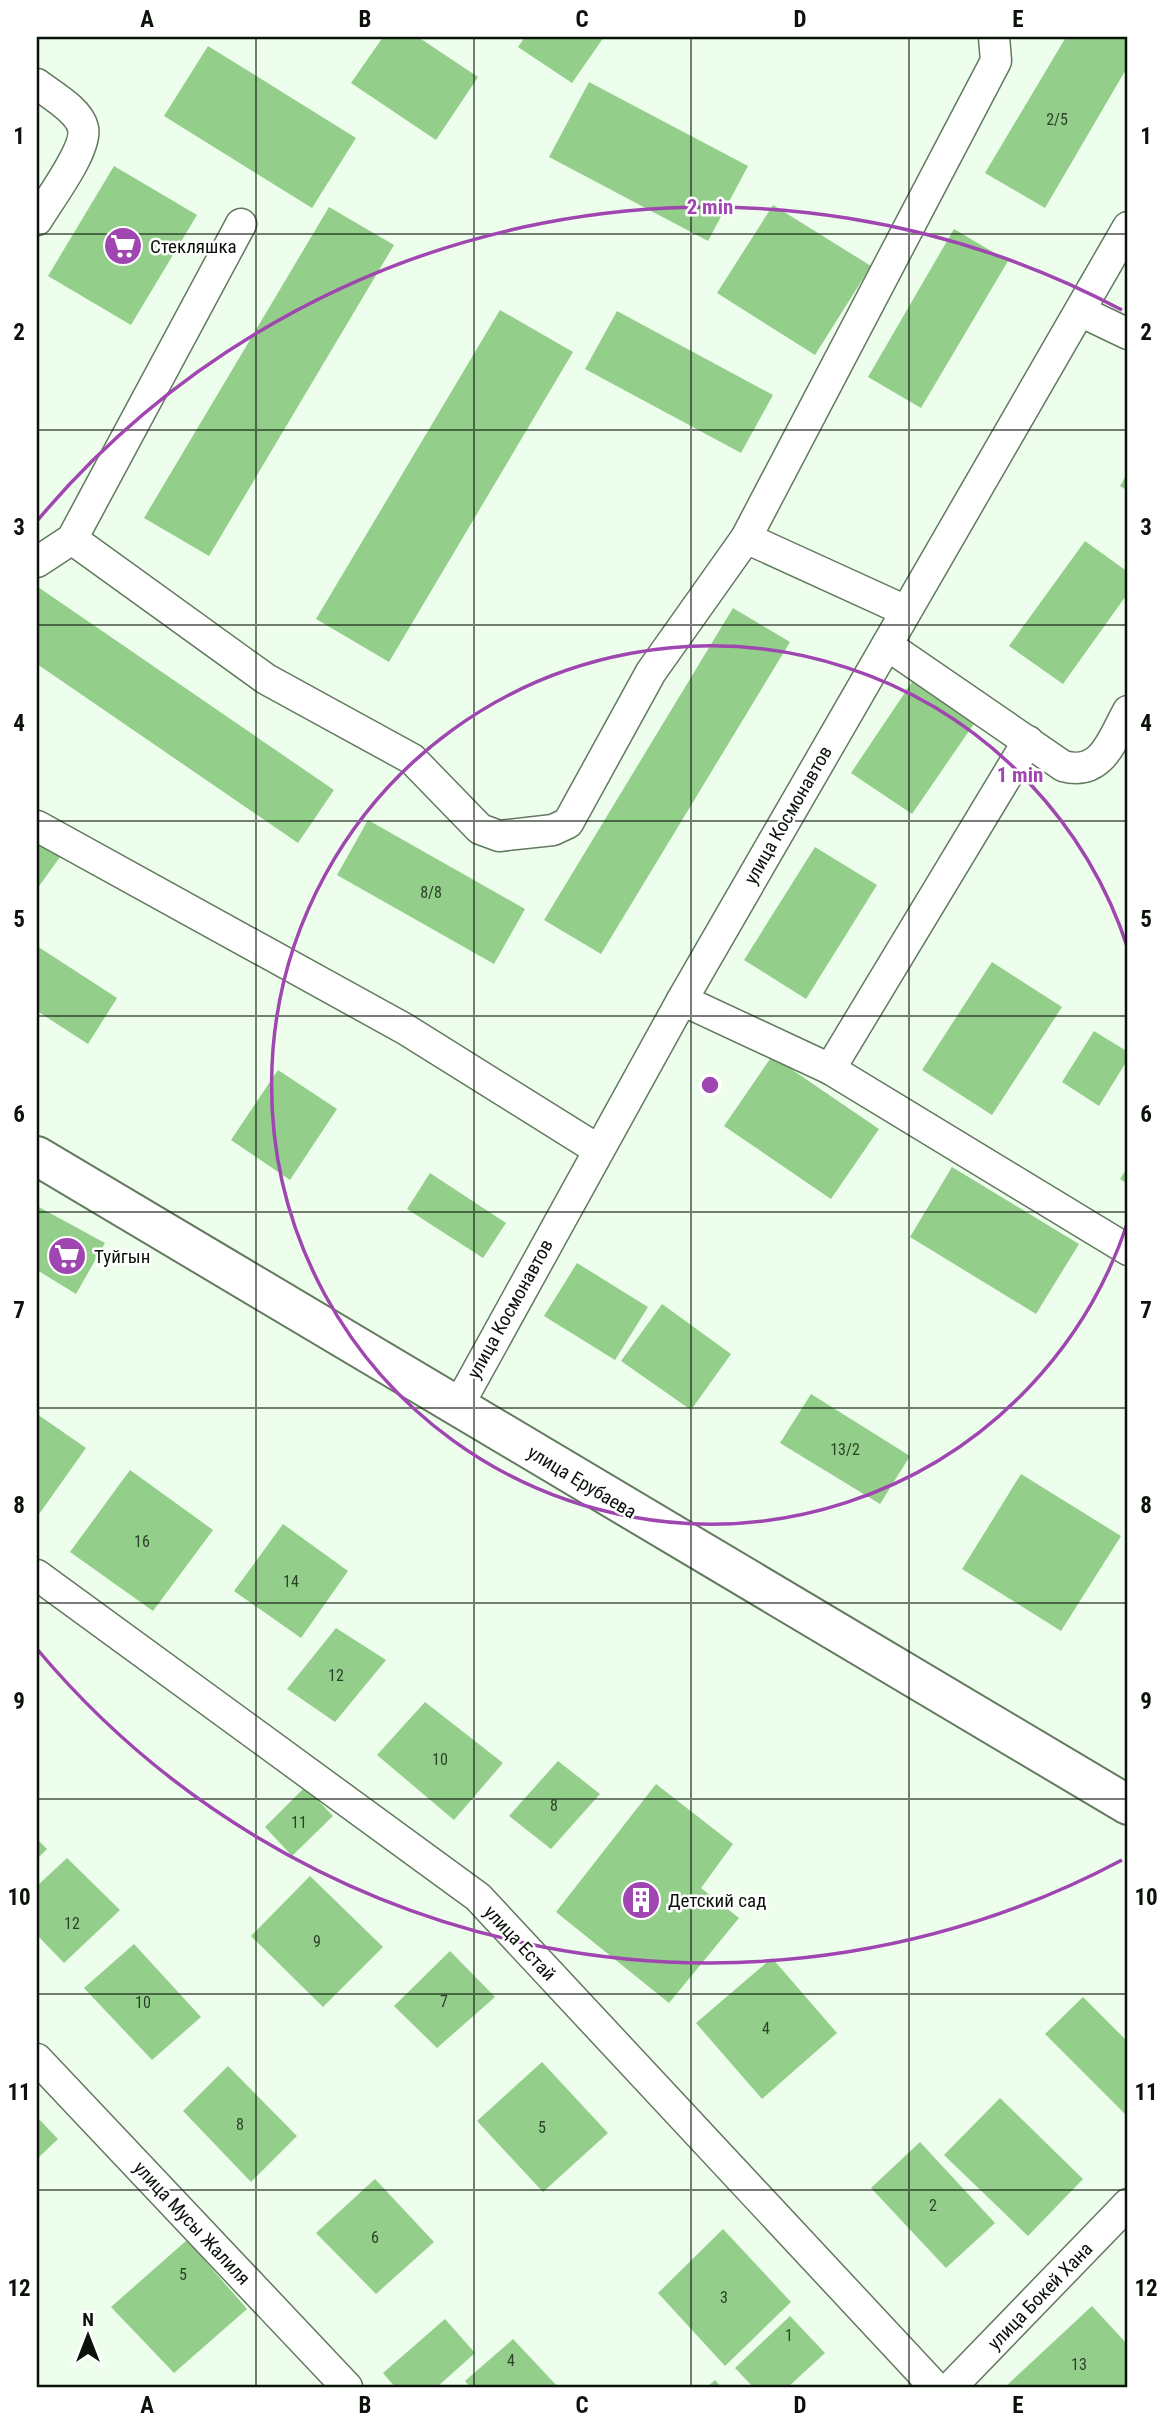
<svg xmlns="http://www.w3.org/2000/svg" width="1165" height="2424" font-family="'Roboto Condensed',sans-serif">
  <rect width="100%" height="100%" fill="#eefeec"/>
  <!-- building -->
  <g fill="#93cf8a">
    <path d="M383,37H418L478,77L436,140L351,83Z"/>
    <path d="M525,37H604L572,83L518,47Z"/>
    <path d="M1066,37H1128V66L1045,208L985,173Z"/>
    <path d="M208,46L356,138L312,208L164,116Z"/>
    <path d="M589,82L748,166L708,241L549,157Z"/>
    <path d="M114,166L197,215L131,325L48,276Z"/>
    <path d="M773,205L871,266L815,355L717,293Z"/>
    <path d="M329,207L394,245L209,556L144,518Z"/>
    <path d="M954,229L1008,261L921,408L868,377Z"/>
    <path d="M500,310L573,352L389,662L316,619Z"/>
    <path d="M617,311L773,395L741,453L585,369Z"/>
    <path d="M1128,472V491L1120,486Z"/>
    <path d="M1085,541L1128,572V593L1063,684L1009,646Z"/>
    <path d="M38,587L334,790L298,843L37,664Z"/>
    <path d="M733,608L790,642L601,954L544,920Z"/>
    <path d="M918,673L980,715L912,814L851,773Z"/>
    <path d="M368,820L525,909L494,964L337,875Z"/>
    <path d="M37,840L60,857L37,889Z"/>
    <path d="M815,847L877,885L806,999L744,960Z"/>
    <path d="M37,946L117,998L88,1044L37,1011Z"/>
    <path d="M992,962L1062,1007L992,1115L922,1070Z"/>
    <path d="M1094,1031L1128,1052V1059L1099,1106L1062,1082Z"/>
    <path d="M772,1056L879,1129L831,1199L724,1126Z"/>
    <path d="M278,1070L337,1109L290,1180L231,1140Z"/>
    <path d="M1128,1166V1184L1120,1179Z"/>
    <path d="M952,1167L1079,1244L1036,1314L910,1237Z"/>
    <path d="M430,1173L506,1223L483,1258L407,1209Z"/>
    <path d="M37,1206L105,1243L76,1294L37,1270Z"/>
    <path d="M577,1263L648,1307L615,1360L544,1316Z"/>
    <path d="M662,1304L731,1354L691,1410L621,1361Z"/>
    <path d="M811,1394L910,1456L880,1504L780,1443Z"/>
    <path d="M37,1414L86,1448L37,1517Z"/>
    <path d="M130,1470L213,1530L153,1611L70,1552Z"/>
    <path d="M1021,1474L1121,1536L1061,1631L962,1569Z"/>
    <path d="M283,1524L348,1571L301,1638L234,1591Z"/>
    <path d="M336,1628L386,1660L335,1722L287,1689Z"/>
    <path d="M425,1702L503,1763L454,1820L377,1755Z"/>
    <path d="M558,1761L600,1794L551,1849L509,1816Z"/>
    <path d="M656,1784L733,1844L701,1888L739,1918L669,2003L556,1912Z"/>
    <path d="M305,1787L333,1816L292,1856L265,1827Z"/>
    <path d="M37,1839L47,1849L37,1859Z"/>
    <path d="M67,1858L120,1910L64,1963L37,1935V1886Z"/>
    <path d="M310,1876L383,1947L323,2007L251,1936Z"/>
    <path d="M134,1944L201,2017L152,2060L84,1988Z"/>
    <path d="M450,1951L495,1997L437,2048L394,2006Z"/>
    <path d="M772,1958L837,2033L762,2099L696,2023Z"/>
    <path d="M1083,1997L1128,2042V2117L1045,2034Z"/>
    <path d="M542,2062L608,2133L543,2192L477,2121Z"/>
    <path d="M228,2066L297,2136L251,2182L183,2111Z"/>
    <path d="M1000,2098L1083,2179L1028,2236L944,2155Z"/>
    <path d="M37,2117L58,2139L37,2159Z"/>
    <path d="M920,2142L995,2223L946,2268L871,2188Z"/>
    <path d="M375,2179L434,2242L376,2294L316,2233Z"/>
    <path d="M723,2229L791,2302L725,2366L658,2293Z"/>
    <path d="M187,2240L247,2309L174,2373L111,2307Z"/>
    <path d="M1092,2306L1128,2345V2384L1125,2387H1005Z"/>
    <path d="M790,2316L825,2353L788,2387H753L735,2368Z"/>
    <path d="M445,2319L475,2353L437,2387H395L383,2373Z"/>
    <path d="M513,2339L558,2387H470L465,2381Z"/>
    <path d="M715,2380L721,2387H707Z"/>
  </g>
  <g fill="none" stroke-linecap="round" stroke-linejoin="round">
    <defs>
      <g id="street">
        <path d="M37,84C51,95 79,110 83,128C88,149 48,201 37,220"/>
        <path d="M1080,311L1128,334"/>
        <path d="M746,538L906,611"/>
        <path d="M72,539L266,679L412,759L480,829L499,836L553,830L568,823L651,672L746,538L996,61L994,37"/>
        <path d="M37,562L72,539L241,224"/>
        <path d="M887,645L1063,766C1102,777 1112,740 1128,711"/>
        <path d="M37,826L405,1029L597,1149"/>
        <path d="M682,1000L830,1069L1128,1250"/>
        <path d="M830,1069L1028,741"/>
        <path d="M457,1408L682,1000L1128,227"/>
        <path d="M37,1575L478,1897L935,2387"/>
        <path d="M37,2059L347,2387"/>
        <path d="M951,2387L1128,2204"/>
      </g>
      <path id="secondary" d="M37,1156L1128,1805"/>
    </defs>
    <!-- street casing -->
    <use href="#street" stroke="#62795f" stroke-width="33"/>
    <!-- secondary casing -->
    <use href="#secondary" stroke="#62795f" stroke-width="42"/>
    <!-- street -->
    <use href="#street" stroke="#fff" stroke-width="30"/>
    <!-- secondary -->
    <use href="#secondary" stroke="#fff" stroke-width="38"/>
  </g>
  <!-- grid -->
  <path fill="none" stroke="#0a1209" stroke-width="2" stroke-opacity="0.55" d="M256,37V2387M474,37V2387M691,37V2387M909,37V2387M37,234H1128M37,430H1128M37,625H1128M37,821H1128M37,1016H1128M37,1212H1128M37,1408H1128M37,1603H1128M37,1799H1128M37,1994H1128M37,2190H1128"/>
  <!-- distance rings -->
  <g fill="none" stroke="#a046b1" stroke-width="3.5">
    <path d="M1128 1221A439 439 0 1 1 1128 949"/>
    <path d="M1122 1860A878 878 0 0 1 37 1649M37 521A878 878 0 0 1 1122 310"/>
  </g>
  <!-- icons -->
  <defs>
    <symbol id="supermarket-disc" viewBox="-11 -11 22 22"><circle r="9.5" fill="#a046b1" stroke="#fff"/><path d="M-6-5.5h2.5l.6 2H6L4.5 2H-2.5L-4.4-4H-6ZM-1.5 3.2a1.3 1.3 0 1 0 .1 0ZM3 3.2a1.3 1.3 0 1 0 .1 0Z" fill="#fff"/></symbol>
    <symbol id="building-disc" viewBox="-11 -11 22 22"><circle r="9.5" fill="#a046b1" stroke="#fff"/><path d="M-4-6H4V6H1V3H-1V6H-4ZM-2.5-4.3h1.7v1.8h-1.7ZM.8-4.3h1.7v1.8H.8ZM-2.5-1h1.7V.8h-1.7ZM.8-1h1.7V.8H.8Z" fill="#fff"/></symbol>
  </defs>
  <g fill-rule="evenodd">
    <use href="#supermarket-disc" x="101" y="224" width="44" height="44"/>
    <use href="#supermarket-disc" x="45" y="1234" width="44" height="44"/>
    <use href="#building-disc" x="619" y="1878" width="44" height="44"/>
  </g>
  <g text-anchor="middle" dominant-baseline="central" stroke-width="5" stroke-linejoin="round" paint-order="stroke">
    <!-- number labels -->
    <g font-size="16" fill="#2c4129">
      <text x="1057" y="119">2/5</text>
      <text x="431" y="892">8/8</text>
      <text x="845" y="1449">13/2</text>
      <text x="142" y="1541">16</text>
      <text x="291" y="1581">14</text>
      <text x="336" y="1675">12</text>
      <text x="440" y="1759">10</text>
      <text x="554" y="1805">8</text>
      <text x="299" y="1822">11</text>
      <text x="72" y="1923">12</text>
      <text x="317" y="1941">9</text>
      <text x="444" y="2001">7</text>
      <text x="143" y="2002">10</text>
      <text x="766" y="2028">4</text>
      <text x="240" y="2124">8</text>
      <text x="542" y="2127">5</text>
      <text x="933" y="2205">2</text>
      <text x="375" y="2237">6</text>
      <text x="183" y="2274">5</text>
      <text x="724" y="2297">3</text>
      <text x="789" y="2335">1</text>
      <text x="511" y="2360">4</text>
      <text x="1079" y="2364">13</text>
    </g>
    <!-- poi labels -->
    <g font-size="19" fill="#0a1209" stroke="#fff" text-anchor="start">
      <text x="150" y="246">Стекляшка</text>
      <text x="94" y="1256">Туйгын</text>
      <text x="668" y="1900">Детский сад</text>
    </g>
    <!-- street labels -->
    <g font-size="19" fill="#0a1209" stroke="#fff">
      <text transform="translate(788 815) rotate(-60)">улица Космонавтов</text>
      <text transform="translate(510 1309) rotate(-61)">улица Космонавтов</text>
      <text transform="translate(582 1482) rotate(31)">улица Ерубаева</text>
      <text transform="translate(520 1943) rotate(47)">улица Естай</text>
      <text transform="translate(192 2223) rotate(47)">улица Мусы Жалиля</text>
      <text transform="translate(1040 2296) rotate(-46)">улица Бокей Хана</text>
    </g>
  </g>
  <circle cx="710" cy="1085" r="10" fill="#a046b1" stroke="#fff" stroke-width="3.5"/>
  <g font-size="21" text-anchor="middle" font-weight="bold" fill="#a046b1" stroke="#fff" stroke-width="5" stroke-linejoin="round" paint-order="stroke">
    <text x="710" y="214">2 min</text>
    <text x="1020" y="782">1 min</text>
  </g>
  <!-- border -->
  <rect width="1165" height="2424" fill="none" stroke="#ffffff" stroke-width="77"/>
  <!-- north arrow -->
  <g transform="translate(88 2336)" stroke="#ffffff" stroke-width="5" paint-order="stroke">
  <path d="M0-5L12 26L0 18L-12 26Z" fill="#0a1209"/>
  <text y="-10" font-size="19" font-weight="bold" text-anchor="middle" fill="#0a1209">N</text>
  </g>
  <rect x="38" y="38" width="1088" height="2348" fill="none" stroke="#0a1209" stroke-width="2.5"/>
  <g font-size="23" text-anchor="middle" font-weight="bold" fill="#0a1209">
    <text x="147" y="27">A</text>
    <text x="365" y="27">B</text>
    <text x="582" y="27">C</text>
    <text x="800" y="27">D</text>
    <text x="1018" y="27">E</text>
    <text x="19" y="144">1</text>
    <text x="1146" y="144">1</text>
    <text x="19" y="340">2</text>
    <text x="1146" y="340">2</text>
    <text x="19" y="535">3</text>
    <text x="1146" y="535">3</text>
    <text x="19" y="731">4</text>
    <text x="1146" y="731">4</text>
    <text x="19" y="927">5</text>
    <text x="1146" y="927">5</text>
    <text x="19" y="1122">6</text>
    <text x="1146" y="1122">6</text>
    <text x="19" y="1318">7</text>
    <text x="1146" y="1318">7</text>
    <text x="19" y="1513">8</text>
    <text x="1146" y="1513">8</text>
    <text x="19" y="1709">9</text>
    <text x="1146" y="1709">9</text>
    <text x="19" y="1905">10</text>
    <text x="1146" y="1905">10</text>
    <text x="19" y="2100">11</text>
    <text x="1146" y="2100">11</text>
    <text x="19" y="2296">12</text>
    <text x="1146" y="2296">12</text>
    <text x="147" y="2413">A</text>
    <text x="365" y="2413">B</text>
    <text x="582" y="2413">C</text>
    <text x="800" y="2413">D</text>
    <text x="1018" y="2413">E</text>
  </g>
</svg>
